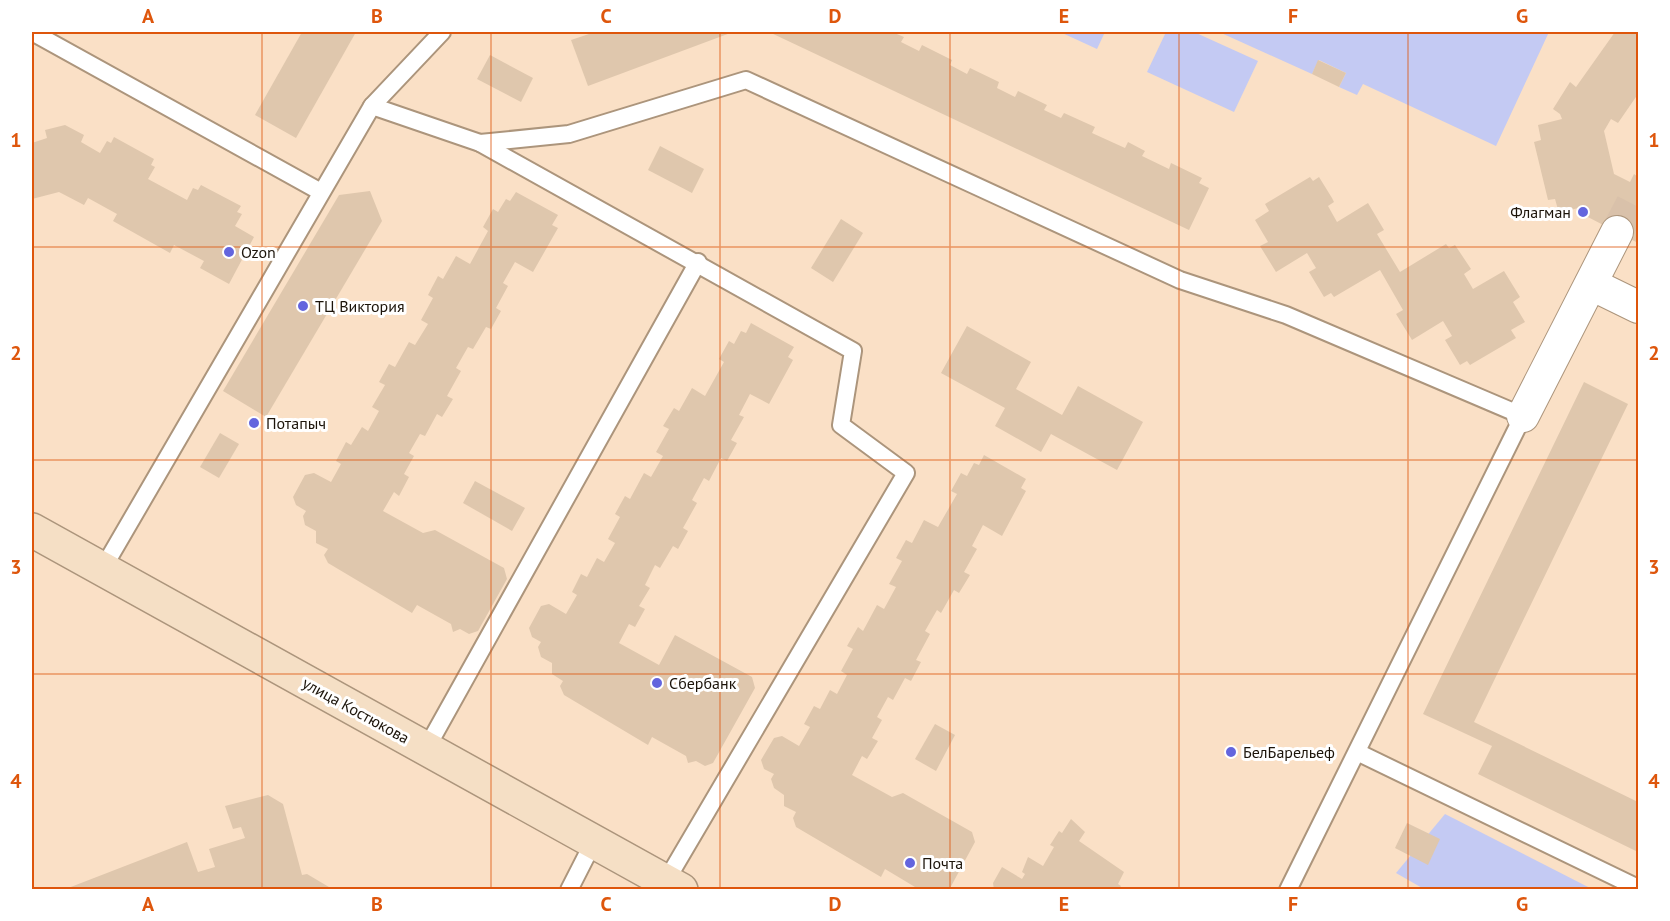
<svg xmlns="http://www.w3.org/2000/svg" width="1670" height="921" font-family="'PT Sans',sans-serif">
  <rect width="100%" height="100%" fill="#fae0c6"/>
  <!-- green -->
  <g fill="#c4caf3">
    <path d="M1060,32H1105L1097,49Z"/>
    <path d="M1166,32H1194L1258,61L1234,112L1147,72Z"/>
    <path d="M1219,32H1549L1496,146L1363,84L1357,95L1339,87L1346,73L1319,60L1312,74Z"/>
    <path d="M1445,814L1592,889H1424L1396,873Z"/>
  </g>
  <!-- building -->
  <g fill="#dfc7ad">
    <path d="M302,32H356L296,138L255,115Z"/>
    <path d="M595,32H733L588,86L571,40Z"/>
    <path d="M769,32H892L904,37L901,42L919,51L922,45L952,60L950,65L967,74L970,68L999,82L997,88L1015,97L1018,91L1047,105L1044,110L1061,118L1064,113L1095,127L1092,133L1125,148L1128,142L1145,151L1142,156L1169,169L1171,163L1202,178L1199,183L1209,188L1189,230Z"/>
    <path d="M1615,32H1638V94L1618,123L1611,119L1604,131L1614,174L1630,182L1634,174L1638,177V243L1584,215L1582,207L1559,213L1555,199L1548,200L1534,142L1541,140L1538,125L1562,119L1560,114L1553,109L1570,82L1576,87Z"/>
    <path d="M490,55L533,78L521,102L477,79Z"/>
    <path d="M1318,60L1346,73L1339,87L1312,74Z"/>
    <path d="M65,125L84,135L81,142L100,153L107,141L111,143L114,137L154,159L151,165L155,167L148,179L187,200L193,188L198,190L201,185L241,206L237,212L242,214L235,226L254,237L229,284L200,268L204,261L174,245L170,253L113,221L117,214L88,198L84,205L59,192L32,199V143L47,138L45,130Z"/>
    <path d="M660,146L704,169L692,193L648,170Z"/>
    <path d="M1310,177L1313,181L1319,177L1332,198L1334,202L1328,206L1337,222L1368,203L1384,230L1377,234L1400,272L1446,244L1449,248L1455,245L1471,269L1464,274L1473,289L1504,271L1520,297L1513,302L1525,322L1511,330L1516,338L1470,365L1467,361L1460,365L1445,340L1452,336L1443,321L1412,340L1396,314L1403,310L1380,270L1334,297L1331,293L1324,297L1309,272L1316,268L1307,253L1276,272L1260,246L1268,242L1255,220L1269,211L1265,204Z"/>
    <path d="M370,191L382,221L266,417L223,391L339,195Z"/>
    <path d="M516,192L558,215L552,225L558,228L533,272L515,262L503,283L508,286L496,308L501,311L491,329L486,327L473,349L468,347L456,368L461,371L447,396L453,399L442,417L437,414L425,436L420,434L409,453L414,456L404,474L409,477L399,496L394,492L383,511L423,533L435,530L504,568L507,579L478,631L469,634L460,629L453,632L451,624L417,605L412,613L328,563L324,555L328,549L316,543V531L305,525L303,516L306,511L296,505L293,497L305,475L314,473L331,482L341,464L336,461L346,442L351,445L362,427L368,431L379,411L372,407L385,385L379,382L389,364L395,367L409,342L415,345L428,324L421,320L433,298L428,295L438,276L443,279L456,256L470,264L488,231L483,227L493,209L498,212L506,199L510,201Z"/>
    <path d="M841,219L863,233L833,282L811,268Z"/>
    <path d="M751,323L794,347L788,357L793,360L769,404L750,394L739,415L744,417L731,440L737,443L727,461L721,458L709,481L704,478L692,500L697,503L683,528L688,531L678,549L673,546L660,568L655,565L645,585L650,588L639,606L645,609L635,627L629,624L619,643L659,665L675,635L752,677L755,688L713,763L705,766L696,761L688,763L686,756L652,737L648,745L564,695L560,686L563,681L552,674V663L541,657L538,647L541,642L532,637L529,628L541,606L549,604L566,614L577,595L572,592L581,574L587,577L597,558L604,562L615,543L608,539L620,517L615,514L625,496L630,499L644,473L651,477L663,456L656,452L669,429L663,426L674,408L679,411L692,388L705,396L724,362L719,359L729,341L734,344L741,331L746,333Z"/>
    <path d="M967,326L1031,362L1016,389L1062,415L1078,386L1143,422L1117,470L1051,434L1041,452L995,426L1005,408L941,373Z"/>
    <path d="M1584,382L1628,404L1474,722L1638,802V852L1478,774L1492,746L1423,714Z"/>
    <path d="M220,433L239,444L219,478L200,467Z"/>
    <path d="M984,455L1026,479L1021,488L1026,491L1002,536L983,525L972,546L977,549L964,572L970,575L959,593L954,590L941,613L937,610L925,631L930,634L916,660L921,662L911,681L905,678L893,700L888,697L877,717L882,720L872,738L878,741L867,759L862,756L852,775L892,797L903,793L972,832L975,842L949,890H920L885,869L881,877L796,827L793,818L796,812L784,806V795L774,788L771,779L774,774L764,769L761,760L774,738L782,736L799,746L810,727L804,724L814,706L820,709L830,690L837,694L847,675L841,671L853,649L847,646L858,627L863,631L877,605L884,609L896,587L889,584L902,561L896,558L906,540L912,543L924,520L938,527L957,494L951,491L961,473L967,476L974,463L979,465Z"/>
    <path d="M475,481L525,508L512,531L463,503Z"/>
    <path d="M935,724L955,735L936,771L915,759Z"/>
    <path d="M268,795L283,804L302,875L307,874L334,890H63L187,842L198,872L215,867L209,849L245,838L241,827L233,829L225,806Z"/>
    <path d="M1071,819L1085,832L1079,841L1124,872L1118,884L1121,886L1118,890H994L993,883L1002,867L1022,879L1025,874L1022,872L1028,857L1043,866L1054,847L1050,845L1052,842L1059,831L1062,833Z"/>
    <path d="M1407,823L1440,839L1428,865L1395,848Z"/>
  </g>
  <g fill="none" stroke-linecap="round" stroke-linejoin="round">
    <!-- street-tunnel -->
    <path stroke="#d9c1aa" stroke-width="32" stroke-dasharray="32 16" stroke-linecap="butt" d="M1617,232L1638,192"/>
    <defs>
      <g id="lane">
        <path d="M32,32L321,192"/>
        <path d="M372,106L442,32"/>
        <path d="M480,143L569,134L746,80L1180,280L1286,315L1523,416L1288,890"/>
        <path d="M102,570L372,106L480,143L853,351L841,425L906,473L666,881"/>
        <path d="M426,749L698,262"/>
        <path d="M1357,752L1638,888"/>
        <path d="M569,890L594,841"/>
      </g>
      <g id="street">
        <path d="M1591,284L1638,307"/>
        <path d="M1523,416L1617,232"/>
      </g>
      <path id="secondary" d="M32,530L681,890"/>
    </defs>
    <!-- lane casing -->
    <use href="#lane" stroke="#ac957c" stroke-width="20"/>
    <!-- street casing -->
    <use href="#street" stroke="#ac957c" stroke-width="34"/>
    <!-- secondary casing -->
    <use href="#secondary" stroke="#ac957c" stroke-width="36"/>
    <!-- lane -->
    <use href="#lane" stroke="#fff" stroke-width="16"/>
    <!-- street -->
    <use href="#street" stroke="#fff" stroke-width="32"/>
    <!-- secondary -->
    <use href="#secondary" stroke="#f5dfc5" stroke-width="33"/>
  </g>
  <!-- grid -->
  <path fill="none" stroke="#de560c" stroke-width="1.5" stroke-opacity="0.55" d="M262,32V890M491,32V890M720,32V890M950,32V890M1179,32V890M1408,32V890M32,247H1638M32,460H1638M32,674H1638"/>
  <!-- markers -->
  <g fill="#6365de" stroke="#fff" stroke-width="2">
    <circle cx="1583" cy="212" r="6"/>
    <circle cx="229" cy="252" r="6"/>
    <circle cx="303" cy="306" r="6"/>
    <circle cx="254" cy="423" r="6"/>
    <circle cx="657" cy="683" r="6"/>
    <circle cx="1231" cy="752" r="6"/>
    <circle cx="910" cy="863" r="6"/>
  </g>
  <g text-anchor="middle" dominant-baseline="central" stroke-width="6" stroke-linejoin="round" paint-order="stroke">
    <!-- poi labels -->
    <g font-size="16" fill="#1c140a" stroke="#fff" text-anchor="start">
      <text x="1571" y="212" text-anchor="end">Флагман</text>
      <text x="241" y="252">Ozon</text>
      <text x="315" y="306">ТЦ Виктория</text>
      <text x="266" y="423">Потапыч</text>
      <text x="669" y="683">Сбербанк</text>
      <text x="1243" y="752">БелБарельеф</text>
      <text x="922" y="863">Почта</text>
    </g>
    <!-- street labels -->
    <g font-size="16" fill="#1c140a" stroke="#fff">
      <text transform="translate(356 710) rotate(29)">улица Костюкова</text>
    </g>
  </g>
  <!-- border -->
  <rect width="1670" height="921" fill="none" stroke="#ffffff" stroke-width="66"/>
  <rect x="33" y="33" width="1604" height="855" fill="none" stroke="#de560c" stroke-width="2"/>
  <g font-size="20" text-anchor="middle" font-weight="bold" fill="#de560c">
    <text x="148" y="23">A</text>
    <text x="377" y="23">B</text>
    <text x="606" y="23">C</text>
    <text x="835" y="23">D</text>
    <text x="1064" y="23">E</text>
    <text x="1293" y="23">F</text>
    <text x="1522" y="23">G</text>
    <text x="16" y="147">1</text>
    <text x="1654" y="147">1</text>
    <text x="16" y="360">2</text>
    <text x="1654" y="360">2</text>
    <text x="16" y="574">3</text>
    <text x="1654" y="574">3</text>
    <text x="16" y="788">4</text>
    <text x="1654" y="788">4</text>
    <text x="148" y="911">A</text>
    <text x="377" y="911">B</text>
    <text x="606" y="911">C</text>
    <text x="835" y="911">D</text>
    <text x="1064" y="911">E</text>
    <text x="1293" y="911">F</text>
    <text x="1522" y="911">G</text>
  </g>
</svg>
